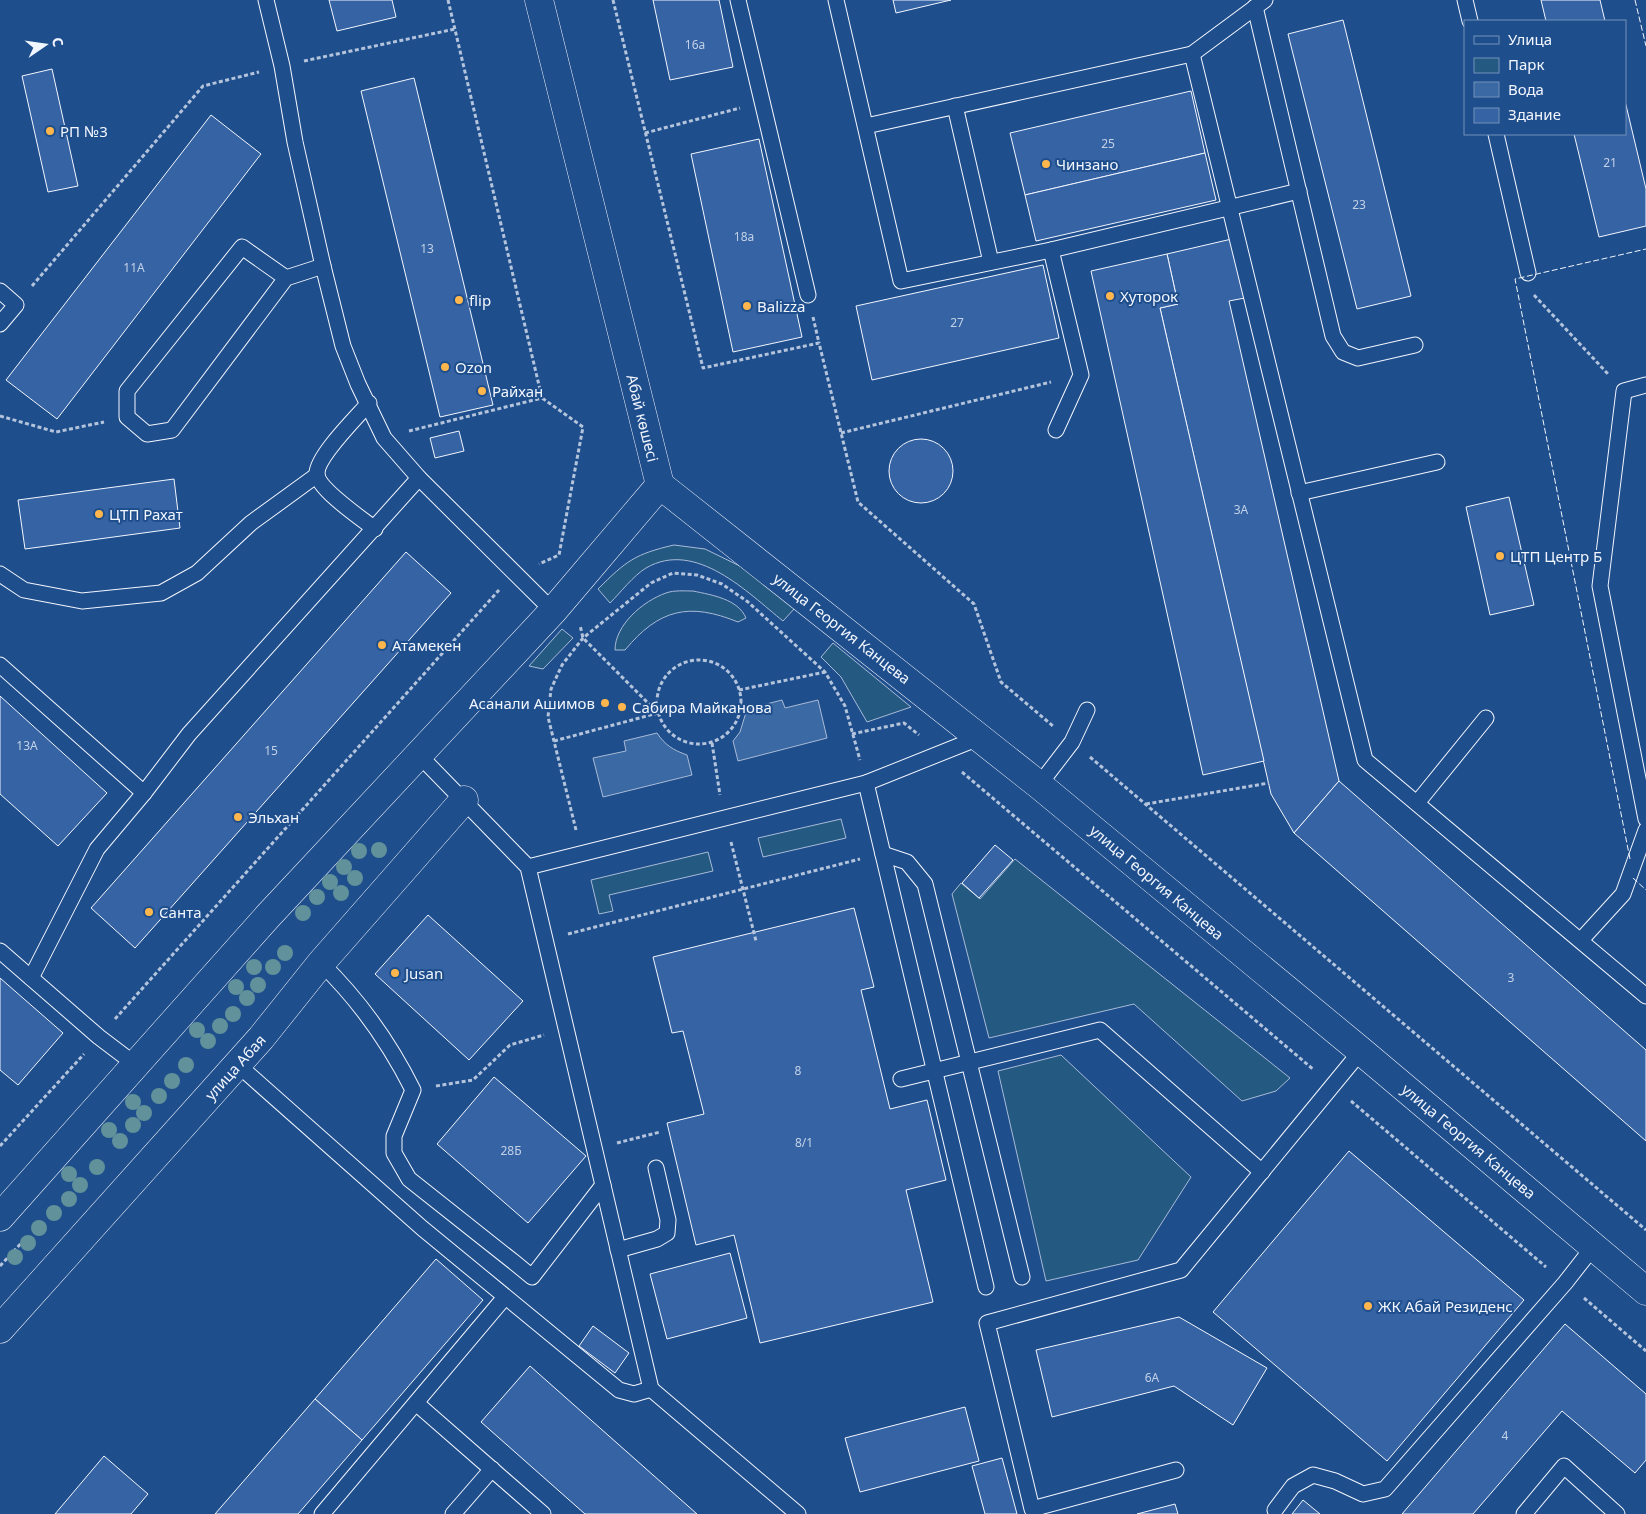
<svg xmlns="http://www.w3.org/2000/svg" width="1646" height="1514" font-family="'Noto Sans',sans-serif">
  <rect width="100%" height="100%" fill="#1f4e8c"/>
  <!-- green -->
  <g fill="#245a82" stroke="#a8bbd7">
    <path d="M674,545L705,549L746,569L795,608L783,621C748,593 696,539 646,568C633,576 621,592 610,603L598,589C626,561 635,554 674,545Z"/>
    <path d="M693,591C712,595 738,599 746,618L738,622C689,602 659,609 625,650H615C615,625 643,601 666,593C674,590 685,591 693,591Z"/>
    <path d="M562,629L573,638L543,669L529,666Z"/>
    <path d="M833,643L911,707L867,722L841,677L821,657Z"/>
    <path d="M841,819L846,838L763,857L758,838Z"/>
    <path d="M708,852L713,871L609,895L613,911L599,914L591,880Z"/>
    <path d="M1015,859L1290,1078L1276,1091L1242,1101L1134,1004L989,1038L952,894L961,883L980,899Z"/>
    <path d="M1061,1055L1191,1177L1138,1260L1046,1281L998,1071Z"/>
  </g>
  <!-- water -->
  <g fill="#3b69a3" stroke="#a8bbd7">
    <path d="M782,700L785,708L818,700L827,738L738,761L733,741L740,732L747,709Z"/>
    <path d="M657,733C665,745 673,750 687,755L692,775L603,797L593,758L626,751L624,741Z"/>
  </g>
  <!-- building -->
  <g fill="#3563a3" stroke="#f2f6ff">
    <path d="M329,0H392L396,17L337,31Z"/>
    <path d="M653,0H719L733,67L670,80Z"/>
    <path d="M893,0H951L896,13Z"/>
    <path d="M1541,0H1600L1605,21H1546Z"/>
    <path d="M1343,20L1411,296L1357,309L1288,34Z"/>
    <path d="M52,69L78,186L48,192L22,76Z"/>
    <path d="M414,78L493,405L440,417L361,91Z"/>
    <path d="M1191,91L1205,153L1025,195L1010,133Z"/>
    <path d="M1625,101L1646,189V226L1599,237L1574,134H1625Z"/>
    <path d="M211,115L261,154L57,419L6,380Z"/>
    <path d="M759,139L802,337L733,352L691,154Z"/>
    <path d="M1205,153L1216,200L1036,241L1025,195Z"/>
    <path d="M1236,238L1250,297L1229,301L1339,781L1294,833L1271,794L1160,308L1178,304L1167,254Z"/>
    <path d="M1167,254L1178,304L1160,308L1264,761L1203,775L1091,271Z"/>
    <path d="M1043,265L1059,338L872,380L856,306Z"/>
    <path d="M459,431L464,451L435,458L430,438Z"/>
    <circle cx="921" cy="471" r="32"/>
    <path d="M174,479L180,528L25,549L18,500Z"/>
    <path d="M1509,497L1534,605L1490,615L1466,507Z"/>
    <path d="M406,552L451,593L135,948L91,908Z"/>
    <path d="M0,696L107,793L58,846L0,794Z"/>
    <path d="M1339,781L1646,1050V1141L1294,833Z"/>
    <path d="M995,845L1013,860L979,898L962,883Z"/>
    <path d="M854,908L874,987L861,990L890,1109L927,1100L946,1180L906,1190L933,1302L760,1343L734,1235L696,1245L667,1123L704,1114L683,1031L672,1033L653,957Z"/>
    <path d="M428,915L523,1001L469,1060L375,974Z"/>
    <path d="M0,978L63,1033L18,1085L0,1070Z"/>
    <path d="M494,1077L586,1156L528,1223L437,1144Z"/>
    <path d="M1349,1151L1524,1300L1387,1461L1213,1312Z"/>
    <path d="M730,1253L747,1318L667,1339L650,1274Z"/>
    <path d="M436,1259L483,1300L362,1440L315,1399Z"/>
    <path d="M1179,1317L1267,1368L1233,1425L1174,1386L1052,1417L1036,1350Z"/>
    <path d="M1565,1324L1646,1394V1460L1635,1473L1562,1411L1473,1514H1402Z"/>
    <path d="M593,1326L629,1353L615,1373L579,1346Z"/>
    <path d="M530,1366L697,1514H585L481,1422Z"/>
    <path d="M315,1399L362,1440L298,1514H215Z"/>
    <path d="M965,1407L979,1461L860,1492L845,1438Z"/>
    <path d="M104,1456L148,1494L131,1514H55Z"/>
    <path d="M1002,1458L1017,1514H985L972,1466Z"/>
    <path d="M1303,1500L1320,1514H1292Z"/>
    <path d="M1175,1504L1178,1514H1137Z"/>
  </g>
  <g fill="none" stroke-linecap="round" stroke-linejoin="round">
    <defs>
      <g id="service">
        <path d="M266,0L282,66L295,142L323,266L343,346L358,384L384,438L419,478L553,611"/>
        <path d="M738,0L808,295"/>
        <path d="M836,0L901,281L1051,250L1299,191"/>
        <path d="M1465,0L1470,21"/>
        <path d="M1255,7L1333,336L1343,352L1358,358L1415,345"/>
        <path d="M1192,54L1365,760L1646,996"/>
        <path d="M955,106L991,262"/>
        <path d="M866,126L1192,54L1265,0"/>
        <path d="M1496,134L1528,273"/>
        <path d="M1051,250L1081,375L1056,430"/>
        <path d="M286,278L242,247L127,391V417L147,434L172,430L286,278L323,266"/>
        <path d="M0,291L16,305L0,324"/>
        <path d="M1646,385L1624,391L1600,586L1646,819"/>
        <path d="M369,403C357,417 316,457 317,474C318,489 362,519 375,529"/>
        <path d="M1299,493L1437,462"/>
        <path d="M0,574L24,590L82,601L161,593L197,573L251,523L317,475"/>
        <path d="M0,665L144,793"/>
        <path d="M418,754L528,867L651,1389L798,1514"/>
        <path d="M866,783L986,1287"/>
        <path d="M1039,785L1072,742L1087,710"/>
        <path d="M1417,803L1486,718"/>
        <path d="M883,854L907,862L925,884L1022,1277"/>
        <path d="M528,867L866,783L981,737"/>
        <path d="M1581,940L1623,894L1646,830"/>
        <path d="M0,951L99,1037L136,1065"/>
        <path d="M321,963C358,999 390,1044 413,1090L394,1136V1153L409,1179L515,1263L532,1277L603,1185"/>
        <path d="M31,978L97,849L144,793L189,734L419,478"/>
        <path d="M237,1064L422,1228L619,1390L634,1394L651,1389"/>
        <path d="M901,1079L1100,1030L1262,1172"/>
        <path d="M618,1250L657,1239L667,1233L668,1220L656,1168"/>
        <path d="M416,1403L543,1514"/>
        <path d="M1176,1470L1032,1509L987,1323L1181,1270L1361,1051"/>
        <path d="M1275,1510L1293,1486L1313,1475L1335,1481L1363,1494L1385,1489L1565,1283L1594,1246"/>
        <path d="M322,1514L505,1297"/>
        <path d="M453,1514L492,1469"/>
        <path d="M1524,1514L1564,1466L1617,1514"/>
      </g>
      <g id="minor">
        <path d="M0,1217L268,916L553,611L660,485"/>
        <path d="M0,1329L261,1038L321,963L464,800"/>
      </g>
      <path id="tertiary" d="M539,0L660,485L1039,785L1361,1051L1646,1291"/>
    </defs>
    <!-- service casing -->
    <use href="#service" stroke="#f2f6ff" stroke-width="17"/>
    <!-- minor casing -->
    <use href="#minor" stroke="#f2f6ff" stroke-width="29"/>
    <!-- tertiary casing -->
    <use href="#tertiary" stroke="#f2f6ff" stroke-width="29"/>
    <!-- path -->
    <g stroke="#b3c4dc" stroke-width="3" stroke-dasharray="4 2.5" stroke-linecap="butt">
      <path d="M448,0L542,398L583,427L559,555L539,564"/>
      <path d="M613,0L703,368L819,343L858,502L974,604L1001,682L1053,726"/>
      <path d="M304,61L455,29"/>
      <path d="M645,133L740,108"/>
      <path d="M32,286L203,86L259,72"/>
      <path d="M1534,295L1608,374"/>
      <path d="M813,317L819,343"/>
      <path d="M0,416L56,432L104,422"/>
      <path d="M409,431L542,398"/>
      <path d="M841,433L1051,382"/>
      <circle cx="699" cy="702" r="42"/>
      <path d="M739,690L825,672"/>
      <path d="M852,734L904,723L919,735"/>
      <path d="M554,741L658,713L583,638L580,625"/>
      <path d="M712,743L720,795"/>
      <path d="M1090,757L1646,1230"/>
      <path d="M962,772L1314,1070"/>
      <path d="M1146,804L1269,783"/>
      <path d="M576,830L548,717L551,689L562,665L583,638L651,583L673,573L697,575L722,584L748,602L825,672L845,706L860,760"/>
      <path d="M731,842L756,941"/>
      <path d="M568,934L860,859"/>
      <path d="M115,1019L499,590"/>
      <path d="M436,1086L473,1080L510,1045L544,1035"/>
      <path d="M1351,1101L1546,1267"/>
      <path d="M617,1143L660,1132"/>
      <path d="M0,1146L84,1054"/>
      <path d="M0,1266L25,1239"/>
      <path d="M1584,1298L1646,1351"/>
    </g>
    <!-- service -->
    <use href="#service" stroke="#1f4e8c" stroke-width="15"/>
    <!-- minor -->
    <use href="#minor" stroke="#1f4e8c" stroke-width="28"/>
    <!-- tertiary -->
    <use href="#tertiary" stroke="#1f4e8c" stroke-width="28"/>
    <!-- fence -->
    <g stroke="#f2f6ff" stroke-width="1" stroke-dasharray="6 2.5" stroke-linecap="butt">
      <path d="M1635,0L1646,46"/>
      <path d="M1630,859L1515,279L1646,249"/>
      <path d="M1633,878L1646,890"/>
    </g>
  </g>
  <!-- trees -->
  <g fill="#61919a">
    <circle cx="379" cy="850" r="8"/>
    <circle cx="359" cy="851" r="8"/>
    <circle cx="344" cy="867" r="8"/>
    <circle cx="355" cy="878" r="8"/>
    <circle cx="330" cy="882" r="8"/>
    <circle cx="341" cy="893" r="8"/>
    <circle cx="317" cy="897" r="8"/>
    <circle cx="303" cy="913" r="8"/>
    <circle cx="285" cy="953" r="8"/>
    <circle cx="254" cy="967" r="8"/>
    <circle cx="273" cy="967" r="8"/>
    <circle cx="258" cy="985" r="8"/>
    <circle cx="236" cy="987" r="8"/>
    <circle cx="247" cy="998" r="8"/>
    <circle cx="233" cy="1014" r="8"/>
    <circle cx="220" cy="1026" r="8"/>
    <circle cx="197" cy="1030" r="8"/>
    <circle cx="208" cy="1041" r="8"/>
    <circle cx="186" cy="1065" r="8"/>
    <circle cx="172" cy="1081" r="8"/>
    <circle cx="159" cy="1096" r="8"/>
    <circle cx="133" cy="1102" r="8"/>
    <circle cx="144" cy="1113" r="8"/>
    <circle cx="133" cy="1125" r="8"/>
    <circle cx="109" cy="1130" r="8"/>
    <circle cx="120" cy="1141" r="8"/>
    <circle cx="97" cy="1167" r="8"/>
    <circle cx="69" cy="1174" r="8"/>
    <circle cx="80" cy="1185" r="8"/>
    <circle cx="69" cy="1199" r="8"/>
    <circle cx="54" cy="1213" r="8"/>
    <circle cx="39" cy="1228" r="8"/>
    <circle cx="28" cy="1243" r="8"/>
    <circle cx="15" cy="1257" r="8"/>
  </g>
  <!-- markers -->
  <g fill="#ffb74d" stroke="#1f4e8c" stroke-width="2">
    <circle cx="50" cy="131" r="5"/>
    <circle cx="1046" cy="164" r="5"/>
    <circle cx="1110" cy="296" r="5"/>
    <circle cx="459" cy="300" r="5"/>
    <circle cx="747" cy="306" r="5"/>
    <circle cx="445" cy="367" r="5"/>
    <circle cx="482" cy="391" r="5"/>
    <circle cx="99" cy="514" r="5"/>
    <circle cx="1500" cy="556" r="5"/>
    <circle cx="382" cy="645" r="5"/>
    <circle cx="605" cy="703" r="5"/>
    <circle cx="622" cy="707" r="5"/>
    <circle cx="238" cy="817" r="5"/>
    <circle cx="149" cy="912" r="5"/>
    <circle cx="395" cy="973" r="5"/>
    <circle cx="1368" cy="1306" r="5"/>
  </g>
  <g text-anchor="middle" dominant-baseline="central" stroke-width="4" stroke-linejoin="round" paint-order="stroke">
    <!-- number labels -->
    <g font-size="12" fill="#c3d1e8">
      <text x="695" y="44">16а</text>
      <text x="1108" y="143">25</text>
      <text x="1610" y="162">21</text>
      <text x="1359" y="204">23</text>
      <text x="744" y="236">18а</text>
      <text x="427" y="248">13</text>
      <text x="134" y="267">11А</text>
      <text x="957" y="322">27</text>
      <text x="1241" y="509">3А</text>
      <text x="27" y="745">13А</text>
      <text x="271" y="750">15</text>
      <text x="1511" y="977">3</text>
      <text x="798" y="1070">8</text>
      <text x="804" y="1142">8/1</text>
      <text x="511" y="1150">28Б</text>
      <text x="1152" y="1377">6А</text>
      <text x="1505" y="1435">4</text>
    </g>
    <!-- poi labels -->
    <g font-size="15" fill="#f2f6ff" stroke="#1f4e8c" text-anchor="start">
      <text x="60" y="131">РП №3</text>
      <text x="1056" y="164">Чинзано</text>
      <text x="1120" y="296">Хуторок</text>
      <text x="469" y="300">flip</text>
      <text x="757" y="306">Balizza</text>
      <text x="455" y="367">Ozon</text>
      <text x="492" y="391">Райхан</text>
      <text x="109" y="514">ЦТП Рахат</text>
      <text x="1510" y="556">ЦТП Центр Б</text>
      <text x="392" y="645">Атамекен</text>
      <text x="595" y="703" text-anchor="end">Асанали Ашимов</text>
      <text x="632" y="707">Сабира Майканова</text>
      <text x="248" y="817">Эльхан</text>
      <text x="159" y="912">Санта</text>
      <text x="405" y="973">Jusan</text>
      <text x="1378" y="1306">ЖК Абай Резиденс</text>
    </g>
    <!-- street labels -->
    <g font-size="15" fill="#f2f6ff" stroke="#1f4e8c">
      <text transform="translate(643 418) rotate(76)">Абай көшесі</text>
      <text transform="translate(842 628) rotate(38)">улица Георгия Канцева</text>
      <text transform="translate(1157 882) rotate(40)">улица Георгия Канцева</text>
      <text transform="translate(235 1067) rotate(-48)">улица Абая</text>
      <text transform="translate(1469 1141) rotate(40)">улица Георгия Канцева</text>
    </g>
  </g>
  <!-- legend -->
  <rect x="1464" y="20" width="162" height="115" fill="#1f4e8c" stroke="#7391ba"/>
  <rect x="1474" y="36" width="25" height="8" fill="#1f4e8c" stroke="#7391ba"/>
  <text x="1508" y="45" font-size="15" fill="#f2f6ff">Улица</text>
  <rect x="1474" y="58" width="25" height="15" fill="#245a82" stroke="#7391ba"/>
  <text x="1508" y="70" font-size="15" fill="#f2f6ff">Парк</text>
  <rect x="1474" y="82" width="25" height="15" fill="#3b69a3" stroke="#7391ba"/>
  <text x="1508" y="95" font-size="15" fill="#f2f6ff">Вода</text>
  <rect x="1474" y="108" width="25" height="15" fill="#3563a3" stroke="#7391ba"/>
  <text x="1508" y="120" font-size="15" fill="#f2f6ff">Здание</text>
  <!-- north arrow -->
  <g transform="translate(45 45) rotate(77)" stroke="#1f4e8c" stroke-width="4" paint-order="stroke">
  <path d="M0-4L9 19L0 12L-9 19Z" fill="#f2f6ff"/>
  <text y="-8" font-size="14" font-weight="bold" text-anchor="middle" fill="#f2f6ff">С</text>
  </g>
</svg>
